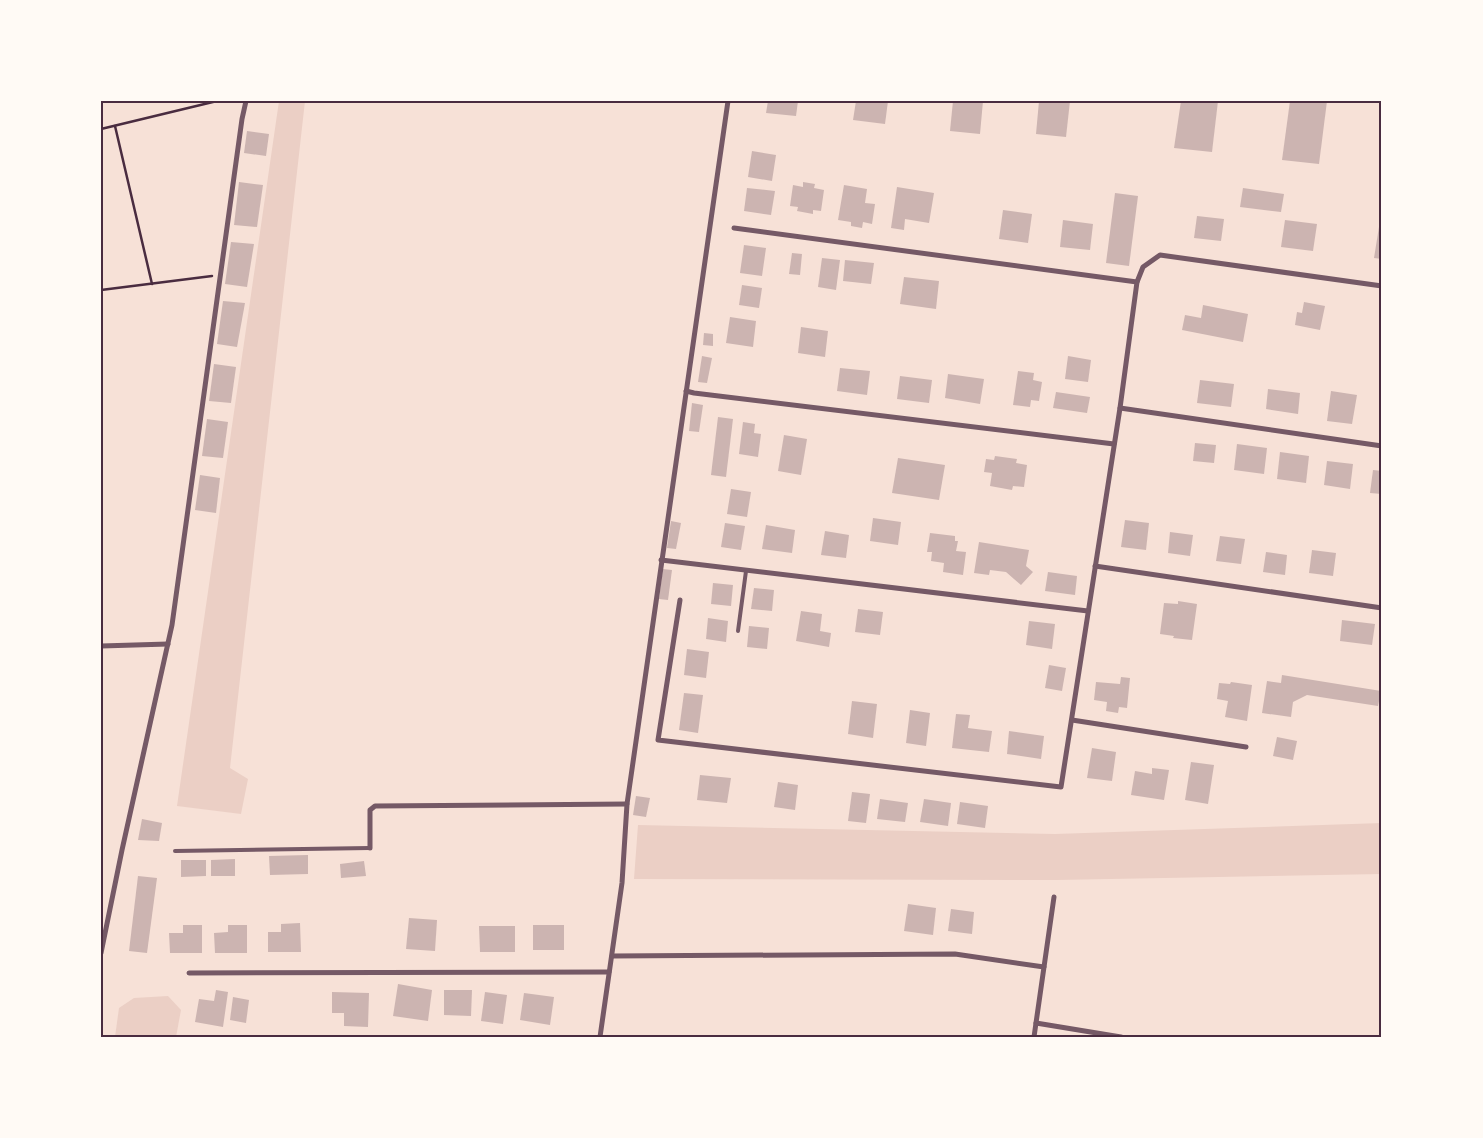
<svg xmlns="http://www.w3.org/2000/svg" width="1483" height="1138" font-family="'Alegreya Sans',sans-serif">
  <rect width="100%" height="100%" fill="#f7e1d7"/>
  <!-- green -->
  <g fill="#ebcfc5">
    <path d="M279,101H305L230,768L248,779L241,814L177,806Z"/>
    <path d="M1382,823V874L1057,880L634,879L638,825L1055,834Z"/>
    <path d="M168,996L181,1010L176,1037H115L119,1008L134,998Z"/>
  </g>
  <!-- building -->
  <g fill="#ccb4b1">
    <path d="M768,101H798L796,116L766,113Z"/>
    <path d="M856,101H888L885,124L853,120Z"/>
    <path d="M953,101H983L980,134L950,131Z"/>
    <path d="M1039,101H1070L1066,137L1036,134Z"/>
    <path d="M1181,101H1218L1212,152L1174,148Z"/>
    <path d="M1290,101H1327L1319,164L1282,160Z"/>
    <path d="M247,131L269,134L266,156L244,153Z"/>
    <path d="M752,151L776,155L772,181L748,177Z"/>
    <path d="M239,182L263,185L257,227L234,225Z"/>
    <path d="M803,182L815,184L814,188L824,190L821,211L813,210V214L797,211L798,207L790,206L793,185L803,187Z"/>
    <path d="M844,185L867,189L865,203L875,204L872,224L863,222L862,228L851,226V222L838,220Z"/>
    <path d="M897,187L934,193L929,223L905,219L904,230L891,228Z"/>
    <path d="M747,188L775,191L771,215L744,211Z"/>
    <path d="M1243,188L1284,194L1281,212L1240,207Z"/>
    <path d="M1115,193L1138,196L1129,266L1106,263Z"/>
    <path d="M1003,210L1032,214L1028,243L999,239Z"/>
    <path d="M1197,216L1224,219L1221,241L1194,238Z"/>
    <path d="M1063,220L1093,224L1090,250L1060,247Z"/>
    <path d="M1285,220L1317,224L1313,251L1281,247Z"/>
    <path d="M1379,227L1382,228V259L1374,258Z"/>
    <path d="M231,242L254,244L247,287L225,284Z"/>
    <path d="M744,245L766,248L762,276L740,273Z"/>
    <path d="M792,253L802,254L800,275L789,274Z"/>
    <path d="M822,258L840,260L836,290L818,287Z"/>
    <path d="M845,260L874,263L871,284L843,281Z"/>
    <path d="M904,277L939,281L936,309L900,304Z"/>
    <path d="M742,285L762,288L759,308L739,305Z"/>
    <path d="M223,301L245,303L237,347L217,344Z"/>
    <path d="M1304,302L1325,306L1320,330L1295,325L1297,312L1302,313Z"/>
    <path d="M1203,305L1248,314L1243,342L1182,330L1185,315L1201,318Z"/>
    <path d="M730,317L756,321L753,347L726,343Z"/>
    <path d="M801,327L828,331L825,357L798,353Z"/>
    <path d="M704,333L713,334V346L703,345Z"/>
    <path d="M702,356L712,358L707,383L698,382Z"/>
    <path d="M1068,356L1091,360L1088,382L1065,379Z"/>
    <path d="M214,364L236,367L231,403L209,401Z"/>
    <path d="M840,368L870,371L867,395L837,391Z"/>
    <path d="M1018,371L1034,373L1033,380L1042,382L1039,401L1031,400L1030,407L1013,405Z"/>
    <path d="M948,374L984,379L980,404L945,398Z"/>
    <path d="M900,376L932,380L929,403L897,399Z"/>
    <path d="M1200,380L1234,384L1231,407L1197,403Z"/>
    <path d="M1268,389L1300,393L1298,414L1266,409Z"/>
    <path d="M1331,391L1357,395L1352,424L1327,421Z"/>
    <path d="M1056,392L1090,397L1087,413L1053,408Z"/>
    <path d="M692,403L703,405L699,432L689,431Z"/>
    <path d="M718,417L733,419L726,477L711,475Z"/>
    <path d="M207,419L228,422L223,458L202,456Z"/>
    <path d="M743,422L755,424L754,433L761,434L758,457L739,454Z"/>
    <path d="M784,435L807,439L801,475L778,471Z"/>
    <path d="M1195,443L1216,445L1214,463L1193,461Z"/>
    <path d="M1237,444L1267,448L1264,474L1234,470Z"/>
    <path d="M1280,452L1309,456L1306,483L1277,479Z"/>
    <path d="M995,456L1017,459L1016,463L1027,465L1024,487L1013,486L1012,490L990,486L992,473L984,472L986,459L994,460Z"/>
    <path d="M898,458L945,465L939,500L892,493Z"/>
    <path d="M1327,461L1353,464L1350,489L1324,485Z"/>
    <path d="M1373,470L1382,471V494L1370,493Z"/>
    <path d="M200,475L220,478L216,513L195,510Z"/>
    <path d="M731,489L751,492L747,517L727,514Z"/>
    <path d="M873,518L901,522L898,545L870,541Z"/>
    <path d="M1125,520L1149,523L1146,550L1121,547Z"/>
    <path d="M671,521L681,523L676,549L667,548Z"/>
    <path d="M725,523L745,526L741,550L721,547Z"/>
    <path d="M766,525L795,530L792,553L762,549Z"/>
    <path d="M825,531L849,535L846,558L821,555Z"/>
    <path d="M1170,532L1193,535L1190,556L1168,553Z"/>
    <path d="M930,533L955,536V541H958L956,551L966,552L963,575L943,572L944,563L931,561L932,552H927Z"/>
    <path d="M1220,536L1245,539L1241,564L1216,561Z"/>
    <path d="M979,542L1029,550L1026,566L1033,572L1021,585L1006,572L990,570L989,575L974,573Z"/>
    <path d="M1312,550L1336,553L1333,576L1309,573Z"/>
    <path d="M1266,552L1287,555L1285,575L1263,572Z"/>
    <path d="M663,569L672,570L668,600L659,599Z"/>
    <path d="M1048,572L1077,576L1075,595L1045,591Z"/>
    <path d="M713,583L733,585L731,606L711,604Z"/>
    <path d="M754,588L774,590L772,611L751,609Z"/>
    <path d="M1178,601L1197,604L1192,640L1173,638L1174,636L1160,634L1164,603L1178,604Z"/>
    <path d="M858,609L883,612L880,635L855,632Z"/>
    <path d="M801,611L822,614L820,631L831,633L829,647L796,641Z"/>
    <path d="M708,618L728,621L726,642L706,639Z"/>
    <path d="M1342,620L1375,624L1372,645L1340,641Z"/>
    <path d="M1029,621L1055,624L1052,649L1026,645Z"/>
    <path d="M749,626L769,628L767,649L747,647Z"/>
    <path d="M687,649L709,652L706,678L684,675Z"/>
    <path d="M1049,665L1066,668L1062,691L1045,688Z"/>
    <path d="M1282,675L1381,691L1378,706L1307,695L1293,702L1291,717L1262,713L1267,681L1281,683Z"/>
    <path d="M1121,677L1130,678L1127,708L1119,707L1118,713L1106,711L1107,702L1094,700L1096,682L1120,684Z"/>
    <path d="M1231,682L1252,685L1247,721L1225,717L1228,701L1217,699L1219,683L1230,684Z"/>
    <path d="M684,693L703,695L698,733L679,730Z"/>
    <path d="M852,701L877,704L873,738L848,734Z"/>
    <path d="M910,710L930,713L926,746L906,743Z"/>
    <path d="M956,714L970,715L968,728L992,731L989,752L952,748Z"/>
    <path d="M1009,731L1044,736L1041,759L1007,754Z"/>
    <path d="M1277,737L1297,741L1293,760L1273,756Z"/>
    <path d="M1092,748L1116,752L1112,781L1087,778Z"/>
    <path d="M1191,762L1214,765L1208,804L1185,800Z"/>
    <path d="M1152,768L1169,770L1164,800L1131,795L1135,771L1152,774Z"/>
    <path d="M700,775L731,778L727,803L697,800Z"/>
    <path d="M778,782L798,785L795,810L774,807Z"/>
    <path d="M852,792L870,794L866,823L848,821Z"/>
    <path d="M636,796L650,798L646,817L633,815Z"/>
    <path d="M880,799L908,803L905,822L877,819Z"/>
    <path d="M924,799L951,803L948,826L920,822Z"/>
    <path d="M960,802L988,806L985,828L957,824Z"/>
    <path d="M142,819L162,823L159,841L138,840Z"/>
    <path d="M308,855V874L270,875L269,856Z"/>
    <path d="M235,859V876H211V860Z"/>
    <path d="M181,860H206V876L181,877Z"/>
    <path d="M364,861L366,876L341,878L340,864Z"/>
    <path d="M138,876L157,878L147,953L129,951Z"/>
    <path d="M908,904L936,908L933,935L904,931Z"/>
    <path d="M951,909L974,912L972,934L948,931Z"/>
    <path d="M409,918L437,920L435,951L406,949Z"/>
    <path d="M300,923L301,952H268V932H281V924Z"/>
    <path d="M183,925H202V953H170L169,933H183Z"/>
    <path d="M228,925H247V953H215L214,933L228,932Z"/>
    <rect x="533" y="925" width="31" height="25"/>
    <path d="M479,926H515V952H480Z"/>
    <path d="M398,984L432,990L428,1021L393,1016Z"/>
    <path d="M216,990L228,992L223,1027L195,1022L199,999L214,1001Z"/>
    <path d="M444,990H472L471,1016L444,1015Z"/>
    <path d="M332,992L369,993L368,1027L344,1026V1013H332Z"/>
    <path d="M485,992L507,995L503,1024L481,1021Z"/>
    <path d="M524,993L554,997L550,1025L520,1020Z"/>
    <path d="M233,997L249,1000L246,1023L230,1020Z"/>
  </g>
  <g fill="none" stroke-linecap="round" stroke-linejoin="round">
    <!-- path -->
    <g stroke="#4a2c40" stroke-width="2.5">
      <path d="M115,126L152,284"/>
      <path d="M101,129L217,101"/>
      <path d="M101,290L212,276"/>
    </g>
    <!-- service -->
    <g stroke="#755966" stroke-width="4">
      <path d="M738,631L746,571"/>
      <path d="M175,851L370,848"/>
    </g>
    <!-- minor -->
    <g stroke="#755966" stroke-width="5">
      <path d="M734,228L1137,282"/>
      <path d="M686,391L694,393L1114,444"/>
      <path d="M1120,408L1382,446"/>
      <path d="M661,560L1088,611"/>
      <path d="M1095,566L1382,608"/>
      <path d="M680,600L658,740L1061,787L1120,408L1137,282L1143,267L1160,255L1382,286"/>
      <path d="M101,646L168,644"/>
      <path d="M1072,720L1246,747"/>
      <path d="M370,848V810L375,806L627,804"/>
      <path d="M101,953L122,850L172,625L242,119L246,101"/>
      <path d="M612,956L955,954L1044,967"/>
      <path d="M189,973L609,972"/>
      <path d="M1036,1023L1121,1037"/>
      <path d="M600,1037L622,883L627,804L728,101"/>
      <path d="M1034,1037L1054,897"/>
    </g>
  </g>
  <!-- border -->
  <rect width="1483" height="1138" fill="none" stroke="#fffaf5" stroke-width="205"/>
  <rect x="102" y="102" width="1278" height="934" fill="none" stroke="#4a2c40" stroke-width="2"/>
</svg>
